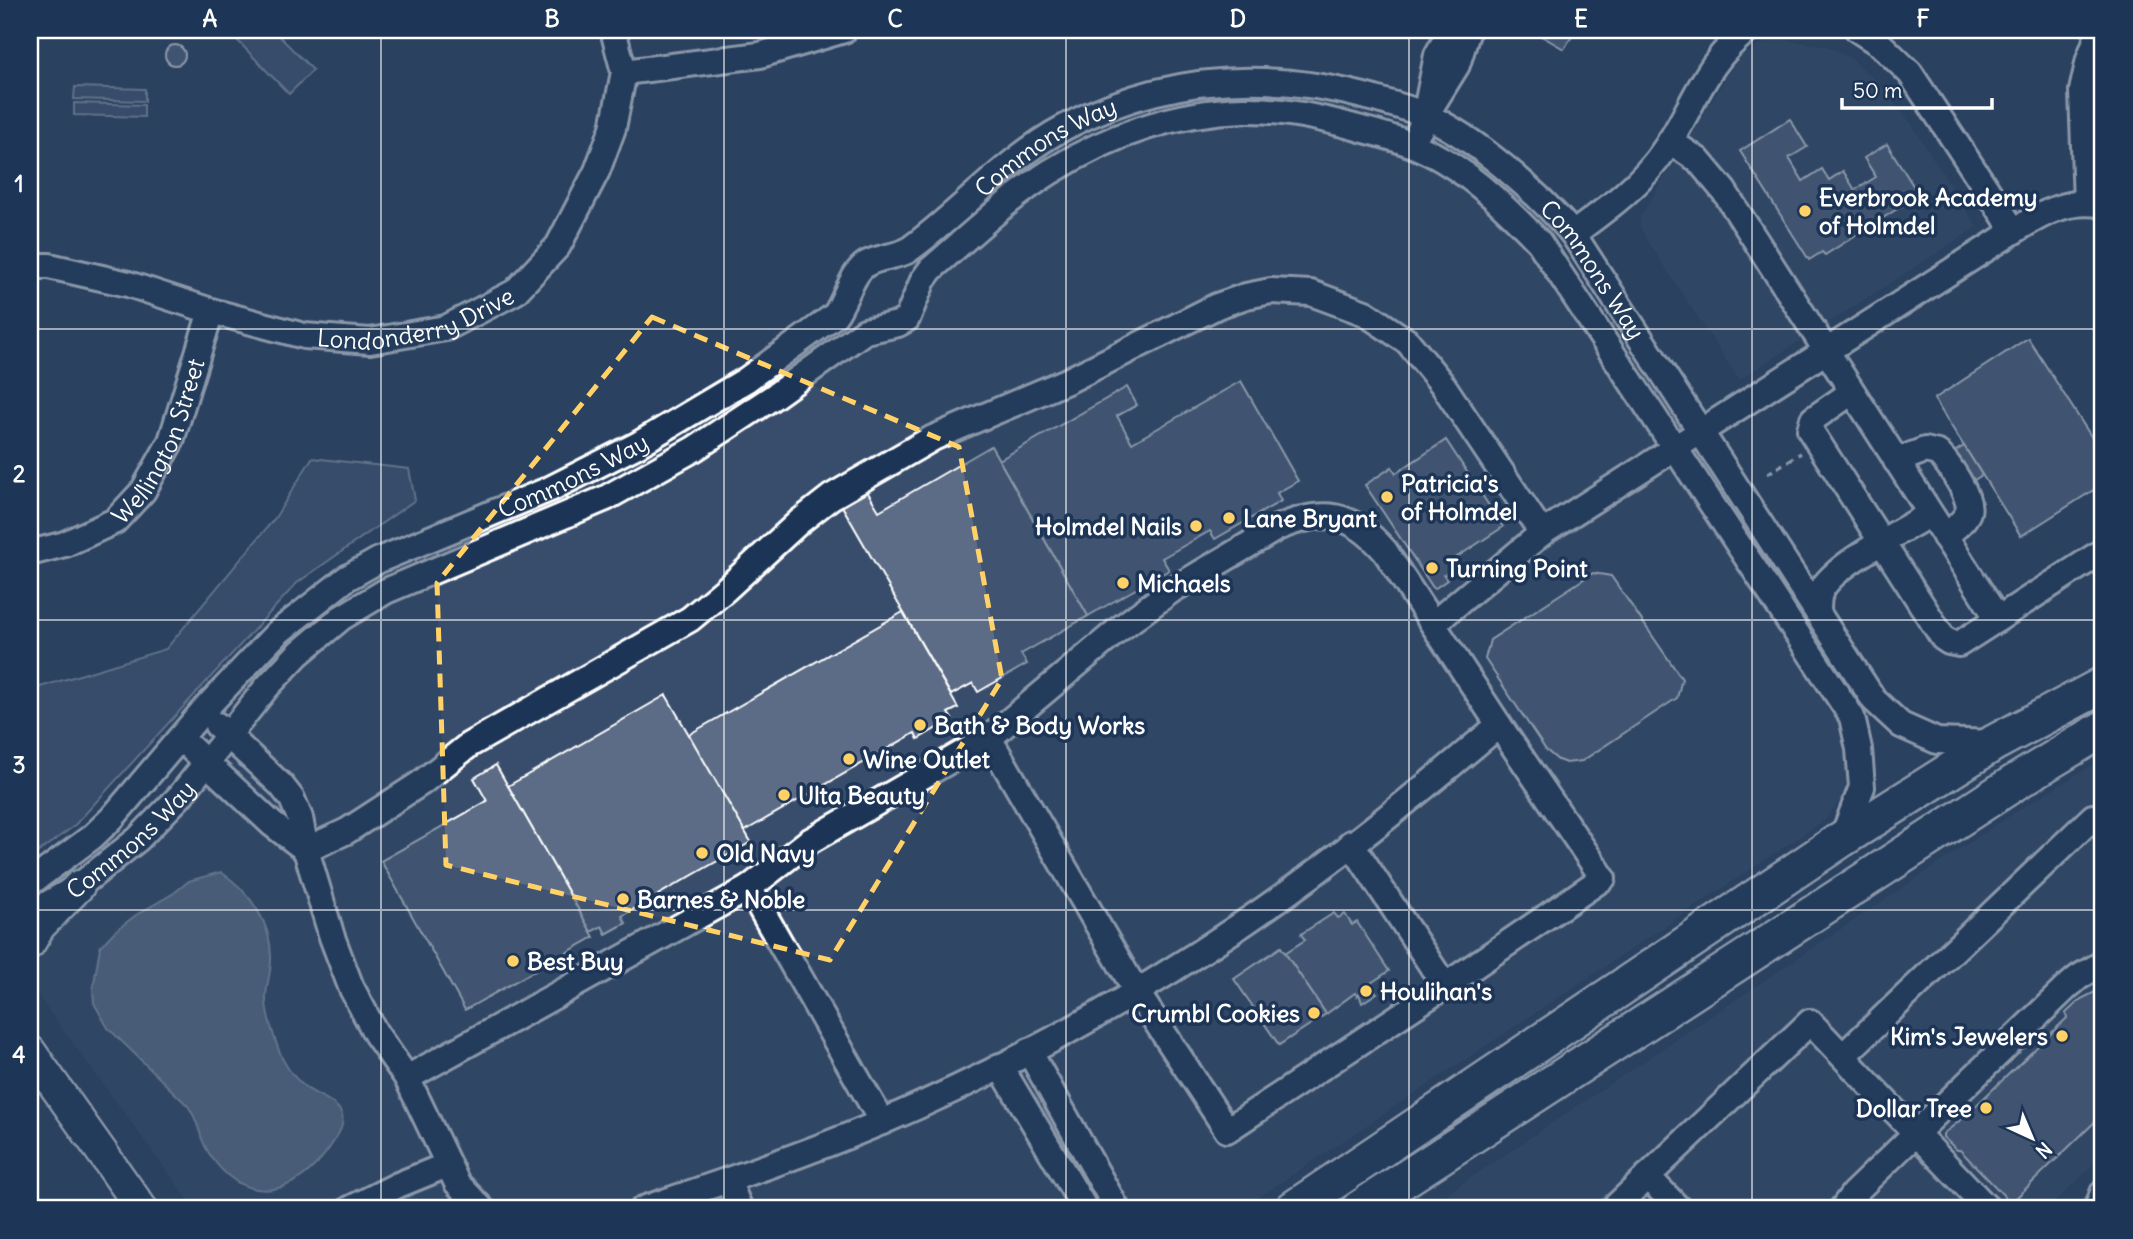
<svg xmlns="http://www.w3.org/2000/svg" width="2133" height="1239" font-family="Delius,sans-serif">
  <rect width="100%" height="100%" fill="#2a4161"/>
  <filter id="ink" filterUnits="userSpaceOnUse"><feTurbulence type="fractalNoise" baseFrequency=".0143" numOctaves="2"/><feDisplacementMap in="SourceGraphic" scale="14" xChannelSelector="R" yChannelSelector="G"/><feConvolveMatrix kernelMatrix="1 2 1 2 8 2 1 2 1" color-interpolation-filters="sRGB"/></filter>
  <g filter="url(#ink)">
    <!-- built -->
    <g fill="#394e6c">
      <path d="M1786,40L1827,46L1853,60L1875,80L1910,122L1977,227L1739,380L1646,238L1640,227V217L1738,59L1760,44Z"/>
      <path d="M1213,121H1296L1386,144L1448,175L1502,217L1549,271L1841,723L1849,759L1847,780L1841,798L1826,819L1241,1209H195L41,1000L35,984L34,968L38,949L55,922L150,844L188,806L272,695L307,660L346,627L390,600L498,554L864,342L912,325L923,312L929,292L937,279L1045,187L1093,158L1152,134Z"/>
      <path d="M2100,760H2103V1156L2047,1209H1424L2008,817Z"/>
    </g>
    <!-- green -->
    <g fill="#465975" stroke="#a2acba" stroke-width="2">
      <path d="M249,30H273L313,70L289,94L238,41Z"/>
      <path d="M75,87L145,89V101L74,99Z"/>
      <path d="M74,103L144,105V117L74,115Z"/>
      <path d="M312,458L409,469L415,500L297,583L74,826L30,858V690L166,649L275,518Z"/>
    </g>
    <!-- water -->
    <path fill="#6d7d92" stroke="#a7b1be" stroke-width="2" d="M221,872C250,892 272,923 271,960C271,974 265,988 266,1002C267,1017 273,1034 278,1048C283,1063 293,1077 305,1087C316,1096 338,1101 342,1115C345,1126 337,1136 332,1144C312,1175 277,1203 239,1183C224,1175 208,1156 202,1139C198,1127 196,1117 188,1106L108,1028L94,1003L93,989L100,947L114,932L136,915L174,893L189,881Z"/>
    <!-- building -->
    <g fill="#5b6c86" stroke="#fff" stroke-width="2">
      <path d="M1531,30H1576L1564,49Z"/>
      <circle cx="175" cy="55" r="10"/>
      <path d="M1790,119L1807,147L1789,158L1803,181L1822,169L1829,180L1843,171L1855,190L1876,177L1864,158L1887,144L1919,195L1825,255L1822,252L1809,260L1740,151Z"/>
      <path d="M2028,338L2103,455V484L2021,536L1934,399Z"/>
      <path d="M1241,381L1298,481L1277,493L1281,501L1215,539L1210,531L1162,558L1169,570L1088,616L999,460L1127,387L1137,405L1117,416L1132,443Z"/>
      <path d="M1446,440L1503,527L1454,559L1459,566L1444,575L1447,580L1434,589L1365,485L1392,467L1396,473Z"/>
      <path d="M991,446L1088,616L1021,654L1027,664L978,692L973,683L951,695L842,506L867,491L879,511Z"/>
      <path d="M1964,446L1982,475L1953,494L1934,465Z"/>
      <path d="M1593,573L1611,576L1682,679L1677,698L1582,761L1566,763L1558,760L1546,750L1485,659L1490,640Z"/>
      <path d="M903,612L958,708L948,713L952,719L918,739L915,733L743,832L688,735Z"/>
      <path d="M666,695L751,842L658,895L661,901L643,912L639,906L622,916L626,923L606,934L602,926L591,932L508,786Z"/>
      <path d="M496,765L594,937L465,1010L381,861L487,801L474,778Z"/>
      <path d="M1334,913L1338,918L1345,914L1352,925L1357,922L1389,971L1371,983L1372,989L1377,993L1362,1003L1359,994L1357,996L1355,993L1326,1014L1285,953L1305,940L1301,934Z"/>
      <path d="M1281,947L1326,1014L1279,1045L1234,979Z"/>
      <path d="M2099,990L2103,992V1114L2011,1203L1960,1150H1957L1943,1137V1134L1962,1119L2067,1018L2066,1013L2081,999Z"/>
    </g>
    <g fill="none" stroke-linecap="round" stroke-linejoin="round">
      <defs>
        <g id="minor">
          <path d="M1858,30L1881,45L1910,73L2014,231"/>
          <path d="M624,72L760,55L844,30"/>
          <path d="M1428,101L1437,55L1451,30"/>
          <path d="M1420,129L1426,115L1457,65L1468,30"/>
          <path d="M1670,141L1698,160L1724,191L1998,619"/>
          <path d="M2086,203L2082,91L2089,59L2100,30"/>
          <path d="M1573,234C1607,209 1641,185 1665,149C1693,108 1706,60 1748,30"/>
          <path id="s1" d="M30,266H49L128,284L211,311L304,336L370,341L446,328L515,292L558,246L597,171L613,128L624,72L613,30"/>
          <path d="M1852,392L1813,419L1810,430L1943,638L1949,642L1959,644L2103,551"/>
          <path d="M1896,461L1925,450L1938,453C1948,463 1973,498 1968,512C1964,522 1952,530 1945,537"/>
          <path id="s2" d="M30,553L65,544L115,521L143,491L171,441L211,311"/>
          <path d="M1818,613C1818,605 1818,597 1821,591C1833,565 1904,530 1930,514"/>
          <path d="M1433,624L1542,533L2014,231C2043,213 2069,198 2103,205"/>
          <path d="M217,725L281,785L292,799L300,818L306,850L332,937L351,987L376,1034L407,1078L457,1183L482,1209"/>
          <path d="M180,738L272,824L306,850"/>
          <path d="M989,738L1136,991L1227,1130L1445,986"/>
          <path d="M306,850L347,831L421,783L469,745L690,619L726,589L799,522L831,497L933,438L1067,381L1217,306L1246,296L1271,291L1311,293L1365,313L1408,342L1443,385L1542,533"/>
          <path id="s3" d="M30,883L92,837L112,818L202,712L277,633L347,578L379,560L550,489L637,445L746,380L835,315C846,300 852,271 868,263C880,257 894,257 907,251C962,212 1005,159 1065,127C1164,75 1269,69 1375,99C1391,104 1409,108 1425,115C1477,139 1536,191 1573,234L1874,700L1901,725L1937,741L1994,743"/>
          <path d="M749,888L882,1122"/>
          <path id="s4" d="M30,914L79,886L138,839L180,796L266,688L298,654L341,618L386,591L606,498L694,449L773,397L865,331L898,324L907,319L923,280L931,269C970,236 1007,199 1050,172C1108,136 1175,112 1244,110C1281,109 1318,117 1354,127C1384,135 1415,143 1443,160C1479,181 1510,212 1539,242L1852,717L1859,749L1862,787L1842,839"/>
          <path d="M1029,1051L1117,1209"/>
          <path d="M1843,1056L2093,817L2103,827"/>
          <path d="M1000,1066L1085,1209"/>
          <path d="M407,1078L749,888L808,842L989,738L1118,630L1172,590L1277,528C1324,508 1351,512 1385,551L1499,725L1603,878L1445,986L1351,843"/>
          <path d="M1647,1176L1679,1209"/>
          <path d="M728,1181L740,1209"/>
          <path d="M30,1207L31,1209"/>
          <path d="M350,1209L398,1185L447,1165"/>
          <path d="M643,1209C723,1182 804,1155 882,1122C1008,1068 1131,1000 1244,923C1333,863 1417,794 1499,725"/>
          <path d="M1613,1209L1810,1022L1988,1209"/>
          <path d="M1842,1209L1853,1194L2067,987L2079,977L2103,963"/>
          <path d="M2097,1209L2103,1193"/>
        </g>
        <g id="major">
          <path d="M30,943L40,926L79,886"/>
          <path d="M30,1051L142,1209"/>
        </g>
        <g id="highway">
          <path d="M1293,1209L1842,839L1994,743L2103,685"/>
          <path d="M1359,1209L2014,783L2103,729"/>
        </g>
      </defs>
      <!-- minor casing -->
      <use href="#minor" stroke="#fff" stroke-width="30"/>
      <!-- major casing -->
      <use href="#major" stroke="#fff" stroke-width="35"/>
      <!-- highway casing -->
      <use href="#highway" stroke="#fff" stroke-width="40"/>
      <!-- path -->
      <path stroke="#fff" stroke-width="3.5" stroke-dasharray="7 5" stroke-linecap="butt" d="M1767,474L1801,453"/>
      <!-- minor -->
      <use href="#minor" stroke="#1d3557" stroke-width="24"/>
      <!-- major -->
      <use href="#major" stroke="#1d3557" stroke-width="30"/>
      <!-- highway -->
      <use href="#highway" stroke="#1d3557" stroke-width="35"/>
    </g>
  </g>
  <!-- marked area -->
  <path d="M0 0H2133V1239H0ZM652,317L959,447L1002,679L830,960L446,865L437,583Z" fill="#2a4161" fill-opacity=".55" fill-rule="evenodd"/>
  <path fill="none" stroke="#ffd166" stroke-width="5" stroke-dasharray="14 9" stroke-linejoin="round" d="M652,317L959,447L1002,679L830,960L446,865L437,583Z"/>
  <!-- grid -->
  <path fill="none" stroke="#fff" stroke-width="2" stroke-opacity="0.55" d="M381,30V1209M724,30V1209M1066,30V1209M1409,30V1209M1752,30V1209M30,329H2103M30,620H2103M30,910H2103"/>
  <!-- markers -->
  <g fill="#ffd166" stroke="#1d3557" stroke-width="2.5">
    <circle cx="1805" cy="211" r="7"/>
    <circle cx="1387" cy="497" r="7"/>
    <circle cx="1229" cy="518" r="7"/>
    <circle cx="1196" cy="526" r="7"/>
    <circle cx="1432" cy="568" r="7"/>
    <circle cx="1123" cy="583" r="7"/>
    <circle cx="920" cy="725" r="7"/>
    <circle cx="849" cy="759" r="7"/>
    <circle cx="784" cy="795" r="7"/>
    <circle cx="702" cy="853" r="7"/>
    <circle cx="623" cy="899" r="7"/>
    <circle cx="513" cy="961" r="7"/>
    <circle cx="1366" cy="991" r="7"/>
    <circle cx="1314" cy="1013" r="7"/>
    <circle cx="2062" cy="1036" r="7"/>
    <circle cx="1986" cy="1108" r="7"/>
  </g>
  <g text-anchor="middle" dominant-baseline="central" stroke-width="7" stroke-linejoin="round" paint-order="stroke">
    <!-- street labels -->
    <g font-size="24" fill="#fff" stroke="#1d3557">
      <text stroke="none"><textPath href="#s3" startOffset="1276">Commons Way</textPath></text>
      <text stroke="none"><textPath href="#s3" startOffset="1906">Commons Way</textPath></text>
      <text stroke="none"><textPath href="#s1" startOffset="399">Londonderry Drive</textPath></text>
      <text stroke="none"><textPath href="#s2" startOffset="184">Wellington Street</textPath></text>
      <text stroke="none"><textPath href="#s3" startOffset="690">Commons Way</textPath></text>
      <text stroke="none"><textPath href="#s4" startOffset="126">Commons Way</textPath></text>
    </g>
    <!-- poi labels -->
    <g font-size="24" font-weight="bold" fill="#fff" stroke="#1d3557" text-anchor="start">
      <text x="1819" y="197">Everbrook Academy<tspan x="1819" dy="28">of Holmdel</tspan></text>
      <text x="1401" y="483">Patricia's<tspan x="1401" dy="28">of Holmdel</tspan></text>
      <text x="1243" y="518">Lane Bryant</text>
      <text x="1182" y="526" text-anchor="end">Holmdel Nails</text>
      <text x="1446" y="568">Turning Point</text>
      <text x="1137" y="583">Michaels</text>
      <text x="934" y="725">Bath &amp; Body Works</text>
      <text x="863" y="759">Wine Outlet</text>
      <text x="798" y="795">Ulta Beauty</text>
      <text x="716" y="853">Old Navy</text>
      <text x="637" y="899">Barnes &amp; Noble</text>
      <text x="527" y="961">Best Buy</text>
      <text x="1380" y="991">Houlihan's</text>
      <text x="1300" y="1013" text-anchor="end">Crumbl Cookies</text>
      <text x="2048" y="1036" text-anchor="end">Kim's Jewelers</text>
      <text x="1972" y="1108" text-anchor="end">Dollar Tree</text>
    </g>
  </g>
  <!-- margin -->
  <rect width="2133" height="1239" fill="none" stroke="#1d3557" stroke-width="77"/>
  <!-- north arrow -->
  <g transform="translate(2032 1138) rotate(136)" stroke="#1d3557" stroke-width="5" paint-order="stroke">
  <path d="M0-5L12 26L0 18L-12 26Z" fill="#ffffff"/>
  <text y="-10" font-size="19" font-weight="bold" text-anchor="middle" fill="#ffffff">N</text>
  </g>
  <!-- scale -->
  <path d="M1842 98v10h150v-10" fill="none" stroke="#ffffff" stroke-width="3.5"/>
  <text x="1853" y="98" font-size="21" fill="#ffffff" stroke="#1d3557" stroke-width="5" paint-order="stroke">50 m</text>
  <rect x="38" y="38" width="2056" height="1162" fill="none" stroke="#fff" stroke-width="2.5"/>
  <g font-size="23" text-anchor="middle" font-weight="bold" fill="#fff">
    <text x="210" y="27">A</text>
    <text x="552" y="27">B</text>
    <text x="895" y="27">C</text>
    <text x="1238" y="27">D</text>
    <text x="1581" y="27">E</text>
    <text x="1923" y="27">F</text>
    <text x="19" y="192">1</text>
    <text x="19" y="482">2</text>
    <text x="19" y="773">3</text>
    <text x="19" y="1063">4</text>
  </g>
</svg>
